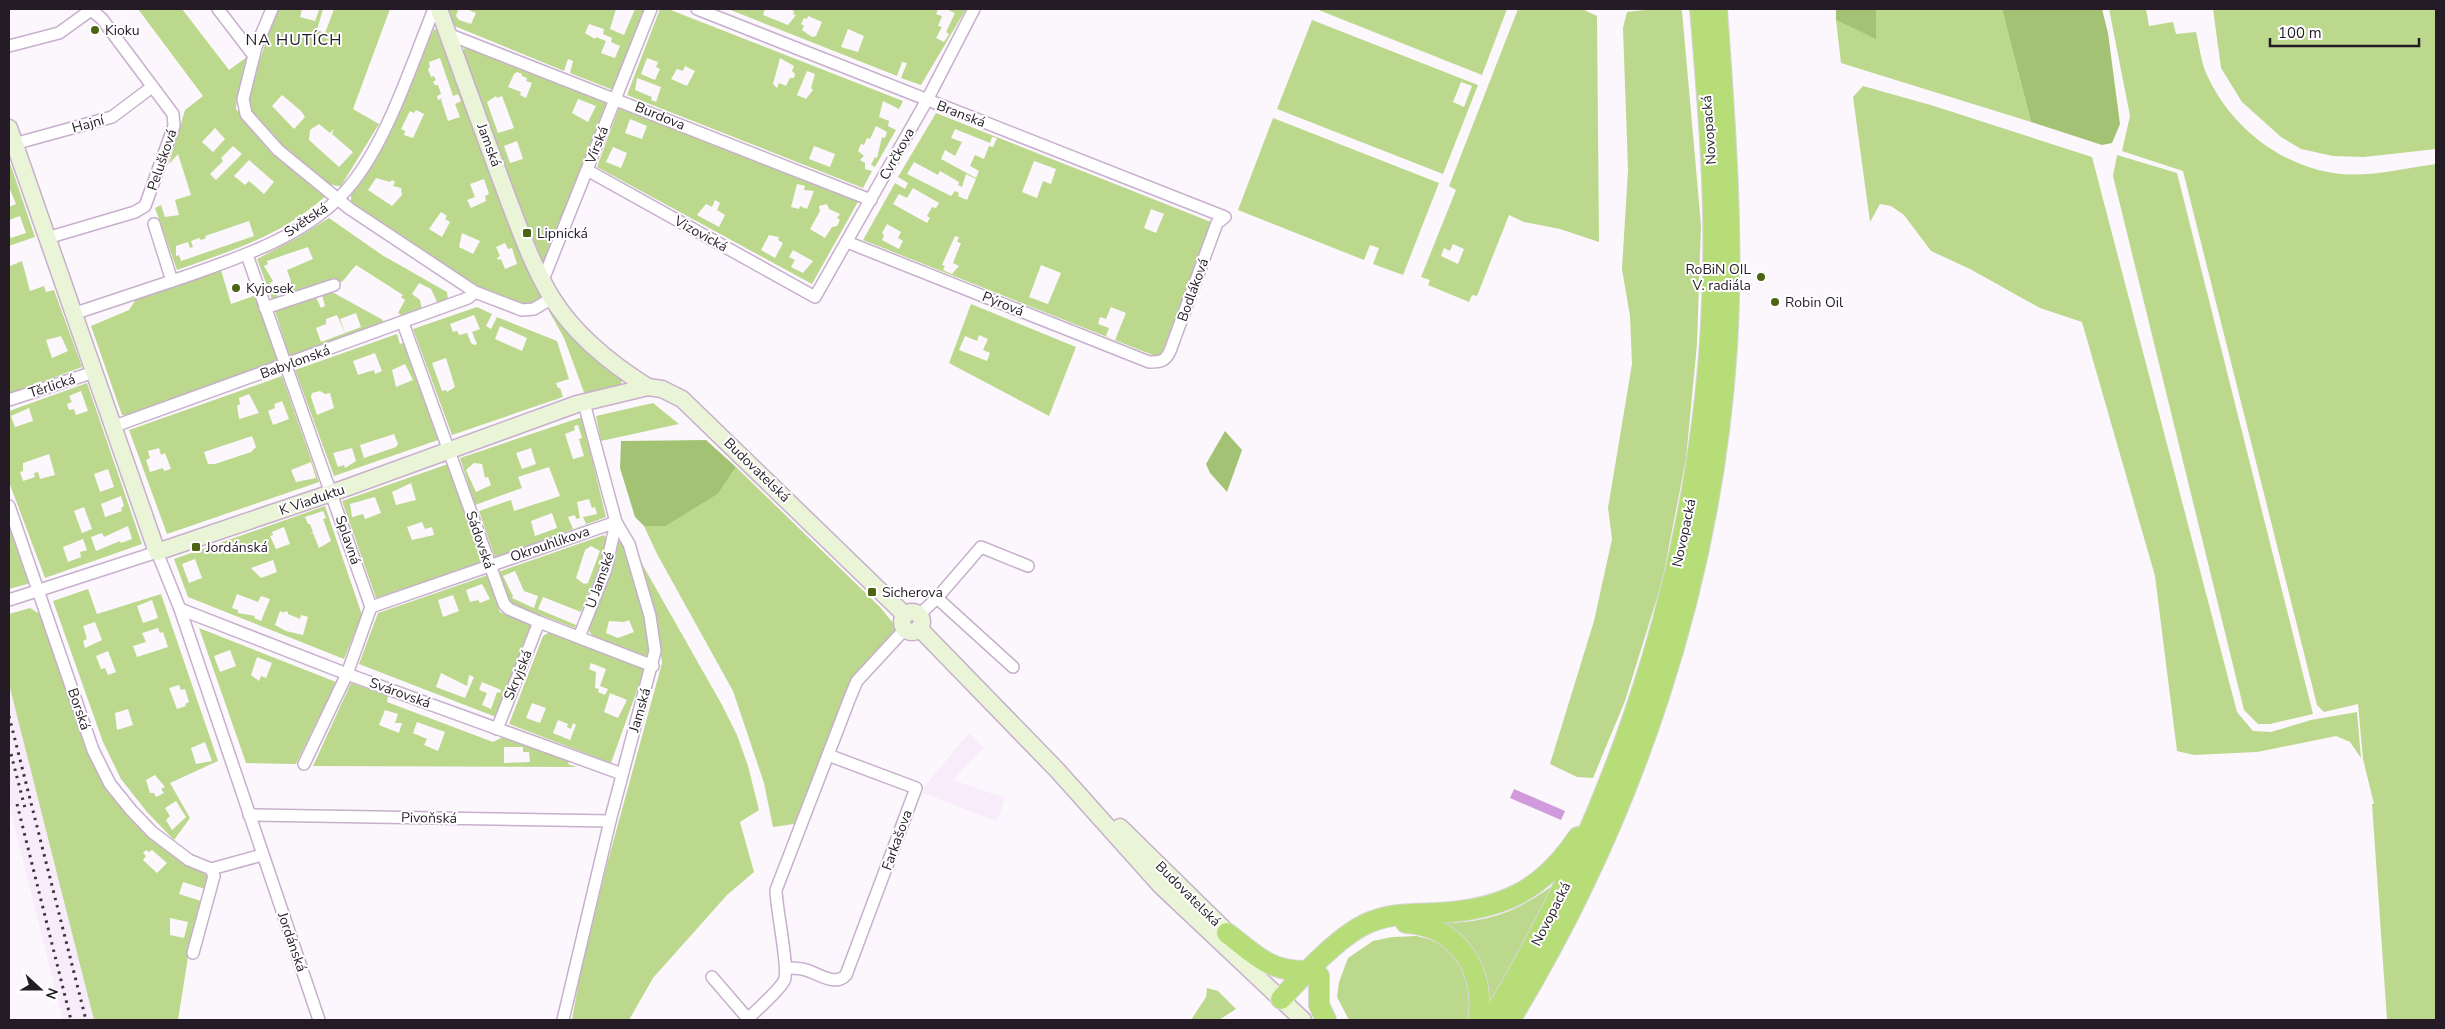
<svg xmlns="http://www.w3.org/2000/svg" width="2445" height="1029" font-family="'Nunito Sans',sans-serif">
  <rect width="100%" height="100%" fill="#fcf7fd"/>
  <!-- built -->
  <g fill="#f8ecfb">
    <path d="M9,684L35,782L94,1020H63L31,893L9,805Z"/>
    <path d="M969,733L984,748L953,780L1005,798L997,821L922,793L925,786Z"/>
  </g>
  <!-- green -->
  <g fill="#bbd88d" fill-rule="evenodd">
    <path d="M138,9H182L229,70L247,57L237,96L236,109L257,134L326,196C281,236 233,250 177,270L155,208L161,205L165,217L179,215L175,200L191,195L178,154L169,164L185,110L203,96ZM215,128L225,139L213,152L202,142ZM233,146L242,154L216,180L210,174L223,161L221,158ZM249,160L274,182L264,194L249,181L245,185L234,176ZM249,221L254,236L181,261L179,255L176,256V246L188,242L190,248L193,247L191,241L199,238L201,240L206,238L205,236Z"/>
    <path d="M277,9H302L300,17L315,21L319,10L316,9H323L317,30L325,33L334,9H390L353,109L379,124L341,186C314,188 264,128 247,108V98ZM282,95L301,111L305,117L294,129L272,106ZM319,124L330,133L334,129L332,134L353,152L339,167L309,140L310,130Z"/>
    <path d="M448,9L458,10L456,16L459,20L471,24L476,13L466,9H616L610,29L624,35L635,9H644L613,90L570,73L573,61L568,59L564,71L452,25ZM589,24L604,29L603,34L612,38L611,42L620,46L615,58L601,53L606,41L596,37L595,39L585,33Z"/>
    <path d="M660,9H668L903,101L899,109L883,101L879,117L889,121L888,126L896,130L875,167L871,165L875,157L877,158L882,137L885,138L887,132L876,126L870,139L867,138L864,145L861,144L858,151L864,156L860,160L865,163V169L872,171L863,188L627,95ZM647,58L658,62L656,67L660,69L655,80L641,74ZM780,58L794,66L792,71L795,74L794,78H790L786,86L779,83L777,88L773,84ZM685,66L695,71L687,86L671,79L677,69L683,71ZM807,71L815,74L811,88L813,90L806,99L797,95ZM637,78L661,87L656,102L651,100L652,97L635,90ZM814,146L835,154L830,167L809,159Z"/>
    <path d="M728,9H765L763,15L788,25L796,15L793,14L794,11L789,9H938L936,14L942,16L938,26L942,27L936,38L944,42L949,34L946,32L955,13L946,9H966L921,85L901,78L907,63L902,62L897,76ZM808,16L822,22L816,36L812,37L802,30L804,26L801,24L804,18L807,19ZM848,29L864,36L858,52L841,47Z"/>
    <path d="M1316,9H1507L1482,75Z"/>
    <path d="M1518,9H1582L1597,16L1599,242L1560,229L1524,222L1509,215L1477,296L1472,295L1469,302L1428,285L1430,280L1421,277L1456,190L1449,186ZM1453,244L1464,249L1458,264L1441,256L1444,248L1450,251Z"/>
    <path d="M1654,9H1679L1682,11L1701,225L1697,344L1686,459L1662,582L1625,701L1593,778L1577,777L1550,764L1594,621L1612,539L1608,508L1632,364L1630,316L1622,269L1628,170L1623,28L1627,12Z"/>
    <path d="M1876,9H2002L2031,122L1841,63L1836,20L1875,38Z"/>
    <path d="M2109,9H2146L2149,26L2173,22L2176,34L2196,32C2199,45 2201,61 2206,73C2230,127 2282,168 2341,174C2370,177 2407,168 2436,164V1020H2387L2372,804H2374L2363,759L2358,704L2324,712L2317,705L2183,171L2122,151L2130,116Z"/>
    <path d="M2213,9H2436V149L2364,157L2333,156L2301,149L2281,137L2242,102L2221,68Z"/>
    <path d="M1312,20L1478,85L1443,174L1277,109ZM1461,82L1472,86L1464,107L1453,102Z"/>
    <path d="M434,29L440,32L442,44L498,197L532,277L543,294L536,303L526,306L485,292L351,204V194L368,168ZM440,58L453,96L458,94L461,101L455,104L460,117L448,121L441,100L443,98L438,100L437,96L441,94L438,85H435L433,82L436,80L434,76L431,77L428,69L430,67L429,62ZM416,110L424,114L413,138L404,135L405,131L401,129L410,111L414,113ZM376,178L390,182L392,180L395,182L393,186L401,188L402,195L392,206L368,190ZM484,179L489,194L485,196L486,201L471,208L467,200L475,197L470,184ZM441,212L447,216L445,219L450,222L442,237L429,229ZM462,233L480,241L473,254L459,247ZM505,243L508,249L512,248L517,264L505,269L501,259L499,260L497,258L500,256L496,247Z"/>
    <path d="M466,47L607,101L547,256L543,262L505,170L462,51ZM517,72L522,74V76L527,78L526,81L532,83L526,98L520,95L521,92L508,87L514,74ZM496,96L497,98L502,96L514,128L498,133L487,102ZM578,99L596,106L588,122L572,113ZM517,141L523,159L510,163L504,146Z"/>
    <path d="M1863,86L1934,106L2092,157L2237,712L2253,731L2271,732L2311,720L2357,712L2361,758L2350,742L2336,736L2257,752L2194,755L2177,751L2155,576L2082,322L2040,308L1970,269L1931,251L1904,215L1891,206L1880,204L1870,222L1853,97Z"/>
    <path d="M619,108L859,200L812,284L597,167ZM630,119L647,126L642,139L625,133ZM613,147L627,153L621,168L606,162ZM797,184L805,186L804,190L814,191L807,209L800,206L799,209L791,207ZM715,200L720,203L717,210L725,215L719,227L697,215L706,204L712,207ZM827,204L829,209L840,214L837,218L840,220L837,226L832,227L825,238L810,229L820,211L819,206ZM769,235L779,237L778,240L783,243L775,258L761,250ZM793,250L813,261L803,273L791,267L795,260L789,257Z"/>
    <path d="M936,113L1211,222L1160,358L863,240L895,183L905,189L908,183L898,177ZM955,129L990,143L992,137L997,138L993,147L989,146L984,159L975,155L970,166L979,171L976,178L941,159L945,150L955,156L962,142L951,138ZM1034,161L1056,169L1051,184L1043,181L1037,198L1022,192ZM914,162L938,175L940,171L959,182L958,185L962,187L966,174L976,179L967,200L958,196L959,193L955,191L951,196L907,174ZM913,188L939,203L936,208L932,207L927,216L930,218L927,223L893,204L899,194L907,198ZM1151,209L1164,214L1156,233L1144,228ZM887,224L901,232L898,238L903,241L899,249L882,240L884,235L882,233ZM955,236L959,237L957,242L961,243L953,263L959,266L952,274L943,270L945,266L942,265ZM1041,265L1061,273L1048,304L1029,297ZM1111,307L1126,313L1115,340L1106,336L1109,328L1098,324L1100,317L1106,319Z"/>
    <path d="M1273,118L1439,183L1403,275L1373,264L1379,248L1370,245L1364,260L1238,210Z"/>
    <path d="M2117,155L2177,173L2313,714L2270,724H2258L2244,710L2113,176Z"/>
    <path d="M9,160L35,237L9,246V233L11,238L26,233L20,216L9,220V207L16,204L9,187Z"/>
    <path d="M329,218L382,255L447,292L448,300L438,304L431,289L419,283L412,294L420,300L422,310L404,317L398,313L405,300L401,297L403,295L356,265L342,282L337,281L273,302L257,259L297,238ZM308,247L313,259L287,270L291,281L288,283L292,290L279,298L270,283L273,281L264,266L268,264L267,261Z"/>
    <path d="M22,261L30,291L44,286L46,292L54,290L82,367L9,394V263L10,266ZM61,336L68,351L52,358L46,340Z"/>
    <path d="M221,270L231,304L257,295L281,360L133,415H122L91,326L129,310L136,299Z"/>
    <path d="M332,292L383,320L382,325L290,358L275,311L316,297L321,308L325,306L322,295ZM356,313L361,327L345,333L340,319ZM337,315L345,333L321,342L316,328L326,324V319Z"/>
    <path d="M971,304L1076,347L1049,416L949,363ZM979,335L988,339L983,350L990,353L987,361L959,350L965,336L977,341Z"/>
    <path d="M477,307L492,314L486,326L491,329L497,317L557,341L569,379L556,383L558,388H560L563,397L452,435L413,329ZM474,315L480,329L472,332L477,344L474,345L471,343L467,333L459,335L457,331L453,332L450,324ZM500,326L527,338L522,351L495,339ZM446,358L455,387L447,392L446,390L442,391L432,363Z"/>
    <path d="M557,310L623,378L621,384L585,395L564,338L549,311Z"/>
    <path d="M397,334L400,344L405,342L441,439L334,476L295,370ZM375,353L382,371L375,374L374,370L358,375L353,361ZM405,364L413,380L396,387L392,370ZM320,391L325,394L330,393L334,408L317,415L311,397L312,393ZM394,434L398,444L396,447L364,458L360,445ZM352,448L356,461L345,468L344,465L338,467L333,453Z"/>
    <path d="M282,376L319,482L167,534L129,430ZM249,394L259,413L239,419L237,406L240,404L239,398ZM282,401L289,419L273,425L268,411L275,408L274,404ZM252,436L256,447L251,452L215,464H208L204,452ZM159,448L161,455L165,453L171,469L164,471L163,468L150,472L146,460L150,458L148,451ZM311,462L316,478L296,482L291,470Z"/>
    <path d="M87,383L142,544L45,578L9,482V411ZM81,391L88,411L76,415L74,409L69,410L67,404L72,402L69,396ZM29,408L33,421L15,427L11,416ZM49,454L55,475L40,479L38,472L34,473L35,477L23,481L20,472L23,471V463ZM108,469L114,487L100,492L94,474ZM121,496L124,506L121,508L122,511L105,517L101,504ZM84,507L92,529L82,533L74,511ZM128,526L132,539L121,543L120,541L96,551L91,537L102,533L104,537ZM83,539L87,550L80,552L81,557L68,562L63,547Z"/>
    <path d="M653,403L679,424L601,441L596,416Z"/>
    <path d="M582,417L606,517L495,558L479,511L511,500L514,511L560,496L549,467L518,477L522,488L475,505L460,458ZM578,425L582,438L579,439L584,456L573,459L565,434L575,430L574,426ZM531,448L536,464L522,469L516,453ZM474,463L482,464L485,478L488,477L491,485L476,492L466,470ZM589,499L592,508L595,507L597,514L583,517L586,524L573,529L568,517L575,515L576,519L580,518L577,502ZM552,513L557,528L535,536L531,521Z"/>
    <path d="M448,464L484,562L376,598L342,501ZM411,483L416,500L396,505L392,492ZM375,497L381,513L365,519L363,514L352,517L350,504ZM422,522L425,529L432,527L434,535L412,540L407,527Z"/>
    <path d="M736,467L880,607L897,628L854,678L794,824L773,827L764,783L733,691L657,554L644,526H666L718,494Z"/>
    <path d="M325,506L362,615L344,659L188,597L174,559ZM323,511L326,518L323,519L331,541L319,548L313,533L310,534L313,532L310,524H308L305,517ZM284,527L290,544L276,549L270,536L273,535L272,532ZM195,559L202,578L189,583L182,564ZM273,560L277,572L261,578L251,568ZM237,594L258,602L261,596L270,599L261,621L254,618L255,616L238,613V610L232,608ZM280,611L284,613L285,611L288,612V614L300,619L301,615L308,617L303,635L286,631L275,625Z"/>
    <path d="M9,524L31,583L9,589Z"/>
    <path d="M604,535L610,542L581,612L543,597L538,609L576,625L575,628L514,605L509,600L498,572ZM591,546L600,551L588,583L584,584L576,578L585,550ZM515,571L524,591L538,596L534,608L512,598L513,596L503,576Z"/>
    <path d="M617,542H624L647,620L649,657L593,637L588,629ZM629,620L634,632L618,638L606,633L609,621L624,622Z"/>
    <path d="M641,562L722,705L737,735L748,766L759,810L740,822L754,872L727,895L653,978L629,1020H572L579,980L606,868L662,663L655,612Z"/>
    <path d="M488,575L500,612L532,624L496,717L359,664L378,613ZM482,584L490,599L480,603L478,600L470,602L466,590ZM453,595L459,611L443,617L438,600ZM441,673L467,686L469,675L474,677L465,698L436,687ZM482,682L501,690L500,693L497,692L491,709L482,705L487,693L479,690Z"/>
    <path d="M88,589L97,614L161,594L218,761L170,783L190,818L174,840L147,812L121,779L103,742L53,601ZM152,600L158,618L143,623L137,606ZM95,622L102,640L85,648L83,641L87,639L83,626ZM158,628L160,633L163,632L168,647L137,657L133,646L146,642L142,633ZM108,651L116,672L108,675L105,668L101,669L96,656ZM179,685L181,690L185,689L189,702L185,704L186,706L177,709L169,688ZM128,709L133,725L117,730L115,713ZM205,742L212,761L196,764L191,748ZM155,775L165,787L161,789L164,793L156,797L154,793H150L146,780ZM176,801L186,817L172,830L166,820L170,816L165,808Z"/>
    <path d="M30,608L43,616L111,793L134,823L163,849L210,877L188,957L178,1020H94L9,684V614ZM146,850L149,852L152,850L167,863L157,873L143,860L146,856L143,853ZM183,882L205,889L201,901L179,894ZM170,918L188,922L184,938L170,935Z"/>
    <path d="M199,628L336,682L296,764L246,763ZM230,650L236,666L220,672L214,656ZM257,657L272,663L266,678L261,676L259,681L251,675Z"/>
    <path d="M550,632L645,668L611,763L509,724L543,636ZM591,663L606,669L600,686L608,689L605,695L598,692L599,689L595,688L596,672L589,669ZM610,693L627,700L618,718L604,712ZM532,703L546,708L540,723L526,718ZM558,720L568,724L567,727L571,729L573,723L576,725L570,740L553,733Z"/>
    <path d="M351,683L388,696L387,702L493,742L507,735L570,760L568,764L577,767L313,766ZM385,710L398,714L395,723H402L399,733L379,725ZM417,722L445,732L438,751L424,745L427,739L413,733ZM504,747H523V752H529L530,762L504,763Z"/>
    <path d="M1553,885L1526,941L1490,1002C1487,957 1475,951 1441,923C1487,923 1517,912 1553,885Z"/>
    <path d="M1417,936C1424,938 1434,940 1440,944C1465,960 1475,993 1467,1020H1349L1337,997L1339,982L1348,958L1373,941L1392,937Z"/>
    <path d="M1207,988L1218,991L1236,1009L1219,1020H1191L1206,997Z"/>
  </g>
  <!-- forest -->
  <g fill="#a4c274">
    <path d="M1836,9H1876V39L1836,20Z"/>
    <path d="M2002,9H2102L2108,33L2120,124L2112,143L2102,145L2031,122Z"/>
    <path d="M1225,431L1242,450L1227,492L1210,473L1206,464Z"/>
    <path d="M706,440L736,467L718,494L666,526H644L635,517L620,468L621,441Z"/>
  </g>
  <!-- water -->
  <path fill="#d09adc" d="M1514,789L1565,811L1561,820L1510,798Z"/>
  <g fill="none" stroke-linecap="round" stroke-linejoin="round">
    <defs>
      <g id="street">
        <path d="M218,9L254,56"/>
        <path d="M272,9L256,47L243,99L246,114L278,150L350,209L475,292L522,310L534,309L552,298"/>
        <path d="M697,9L1225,217L1217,223L1170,351C1165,362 1160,362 1149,362L847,242"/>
        <path d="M448,34L871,200"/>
        <path d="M9,46L59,33L91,10"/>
        <path d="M14,144L112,117L152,87"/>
        <path d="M587,170L815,297L927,100L974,9"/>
        <path d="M154,224L172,281"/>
        <path d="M47,238L135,212L145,206L174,126L173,114L102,19L90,9"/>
        <path d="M247,255L371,607L347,674L304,764"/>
        <path d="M543,280L651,9"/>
        <path d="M265,308L334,285"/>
        <path d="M73,314C110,302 147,289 184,277C241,257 309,235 349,187C387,142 412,63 434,9"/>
        <path d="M403,323L504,604L509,609L539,622L653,666"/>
        <path d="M9,400L94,372"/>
        <path d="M112,427L468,298L475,292"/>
        <path d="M9,506L93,750L110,784L131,810L152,832L189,860L211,869L262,855"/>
        <path d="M937,598L1013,667"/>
        <path d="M9,600L157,552L180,609L319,1020"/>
        <path d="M371,607L616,522"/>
        <path d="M180,609L347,674L622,774"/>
        <path d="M919,615L937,598L981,547L1028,566"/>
        <path d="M579,637L606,569L616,522"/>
        <path d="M497,729L539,622"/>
        <path d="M249,815L610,821"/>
        <path d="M193,953L214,876L211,869"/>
        <path d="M786,968C791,968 797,968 802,969C816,971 834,988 846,975L916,788L828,755"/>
        <path d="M712,977L749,1020"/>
        <path d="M563,1020L610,821L655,651L650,616L629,544L616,522L584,403"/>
        <path d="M747,1020C757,1009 777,993 784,981C790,971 776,908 776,890L851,695L857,681L905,629"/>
      </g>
      <g id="secondary">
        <path d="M439,9C459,66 480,123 501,180C516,219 530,262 552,298C575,335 611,364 648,387"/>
        <path d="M9,128L157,552L343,489L577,404L648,387L662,389L682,399L905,615"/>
        <circle cx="912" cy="622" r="10"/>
        <path d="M919,628L1057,770L1160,885L1303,1020"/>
        <path d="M1120,827L1236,941"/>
      </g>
      <g id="highway">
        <path d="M1406,923C1458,926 1486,971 1478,1020"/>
        <path d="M1227,933C1256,955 1269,972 1308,971"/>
        <path d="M1319,976V1005L1326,1020"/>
        <path d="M1281,999C1303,975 1343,931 1373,921C1394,913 1416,914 1437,913C1501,910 1542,891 1578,837"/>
        <path d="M1491,1020C1628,793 1709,534 1713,268C1715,181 1707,95 1700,9"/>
        <path d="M1510,1020C1633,818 1712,584 1727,347C1734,234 1725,122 1717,9"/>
      </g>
    </defs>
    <!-- street casing -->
    <use href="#street" stroke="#c8afcd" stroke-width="14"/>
    <!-- secondary casing -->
    <use href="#secondary" stroke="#c8afcd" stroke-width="19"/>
    <!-- highway casing -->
    <use href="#highway" stroke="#d8d6d8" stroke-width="22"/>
    <!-- street -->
    <use href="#street" stroke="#fff" stroke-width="11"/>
    <!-- secondary -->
    <use href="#secondary" stroke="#e9f5d6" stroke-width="16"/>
    <!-- highway -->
    <use href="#highway" stroke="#b7dd78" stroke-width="20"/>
    <!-- rail -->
    <g stroke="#3b333d" stroke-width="3" stroke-dasharray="2.5 5" stroke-linecap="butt">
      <path d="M9,716L86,1020"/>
      <path d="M11,754L26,812"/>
      <path d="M17,804L71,1020"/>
    </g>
  </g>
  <!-- markers -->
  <g fill="#4b6514" stroke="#fff" stroke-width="2">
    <circle cx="95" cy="30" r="5"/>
    <rect x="522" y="228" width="10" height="10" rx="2.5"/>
    <circle cx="1761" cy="277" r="5"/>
    <circle cx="236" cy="288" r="5"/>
    <circle cx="1775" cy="302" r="5"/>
    <rect x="191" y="542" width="10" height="10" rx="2.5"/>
    <rect x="867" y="587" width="10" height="10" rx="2.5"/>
  </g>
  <g text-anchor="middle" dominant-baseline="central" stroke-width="4" stroke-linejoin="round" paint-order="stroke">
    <!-- poi labels -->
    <g font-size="14" fill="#241b26" stroke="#fff" text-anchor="start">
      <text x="105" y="30">Kioku</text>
      <text x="537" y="233">Lipnická</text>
      <text x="1751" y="269" text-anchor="end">RoBiN OIL<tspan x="1751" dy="16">V. radiála</tspan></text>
      <text x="246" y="288">Kyjosek</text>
      <text x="1785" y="302">Robin Oil</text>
      <text x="206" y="547">Jordánská</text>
      <text x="882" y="592">Sicherova</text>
    </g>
    <!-- street labels -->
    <g font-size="14" fill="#241b26" stroke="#fff">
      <text transform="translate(961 114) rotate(21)">Branská</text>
      <text transform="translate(660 116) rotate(22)">Burdova</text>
      <text transform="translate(88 124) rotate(-16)">Hajní</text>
      <text transform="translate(1709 130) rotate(-94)">Novopacká</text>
      <text transform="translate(489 145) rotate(70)">Jamská</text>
      <text transform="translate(597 145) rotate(-68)">Vírská</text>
      <text transform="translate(897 154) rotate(-61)">Cvrčkova</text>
      <text transform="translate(162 160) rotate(-71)">Pelušková</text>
      <text transform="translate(306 220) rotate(-34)">Světská</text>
      <text transform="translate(701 234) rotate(29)">Vizovická</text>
      <text transform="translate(1193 290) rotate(-70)">Bodláková</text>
      <text transform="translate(1003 304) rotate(22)">Pýrová</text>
      <text transform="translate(295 362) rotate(-20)">Babylonská</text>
      <text transform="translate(52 386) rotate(-18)">Těrlická</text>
      <text transform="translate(757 470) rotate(44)">Budovatelská</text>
      <text transform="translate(312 500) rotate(-19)">K Viaduktu</text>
      <text transform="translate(1684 533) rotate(-78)">Novopacká</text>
      <text transform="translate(348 540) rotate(71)">Splavná</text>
      <text transform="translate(480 540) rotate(71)">Sádovská</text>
      <text transform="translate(550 544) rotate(-19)">Okrouhlíkova</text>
      <text transform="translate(600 580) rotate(-70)">U Jamské</text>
      <text transform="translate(518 675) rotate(-68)">Skryjská</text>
      <text transform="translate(400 693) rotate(20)">Svárovská</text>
      <text transform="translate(79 709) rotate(71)">Borská</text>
      <text transform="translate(640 710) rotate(-74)">Jamská</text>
      <text transform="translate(429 818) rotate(1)">Pivoňská</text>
      <text transform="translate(897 840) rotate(-70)">Farkašova</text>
      <text transform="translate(1188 894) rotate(45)">Budovatelská</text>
      <text transform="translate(1551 914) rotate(-63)">Novopacká</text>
      <text transform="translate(292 942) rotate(71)">Jordánská</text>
    </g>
    <!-- quarter labels -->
    <g font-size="16" letter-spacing="1" fill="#241b26" stroke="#fff">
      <text x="294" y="40">NA HUTÍCH</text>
    </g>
  </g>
  <!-- border -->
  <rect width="2445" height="1029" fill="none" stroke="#241b26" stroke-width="20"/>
  <!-- north arrow -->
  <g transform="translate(40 989) rotate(111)" stroke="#ffffff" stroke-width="4" paint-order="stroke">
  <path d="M0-4L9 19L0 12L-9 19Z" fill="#241b26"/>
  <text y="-8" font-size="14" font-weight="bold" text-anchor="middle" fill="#241b26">N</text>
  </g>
  <!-- scale -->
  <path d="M2270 38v8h149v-8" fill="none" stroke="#241b26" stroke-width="2.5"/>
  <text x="2278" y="38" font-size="15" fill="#241b26" stroke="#ffffff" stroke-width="4" paint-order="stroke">100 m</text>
</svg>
